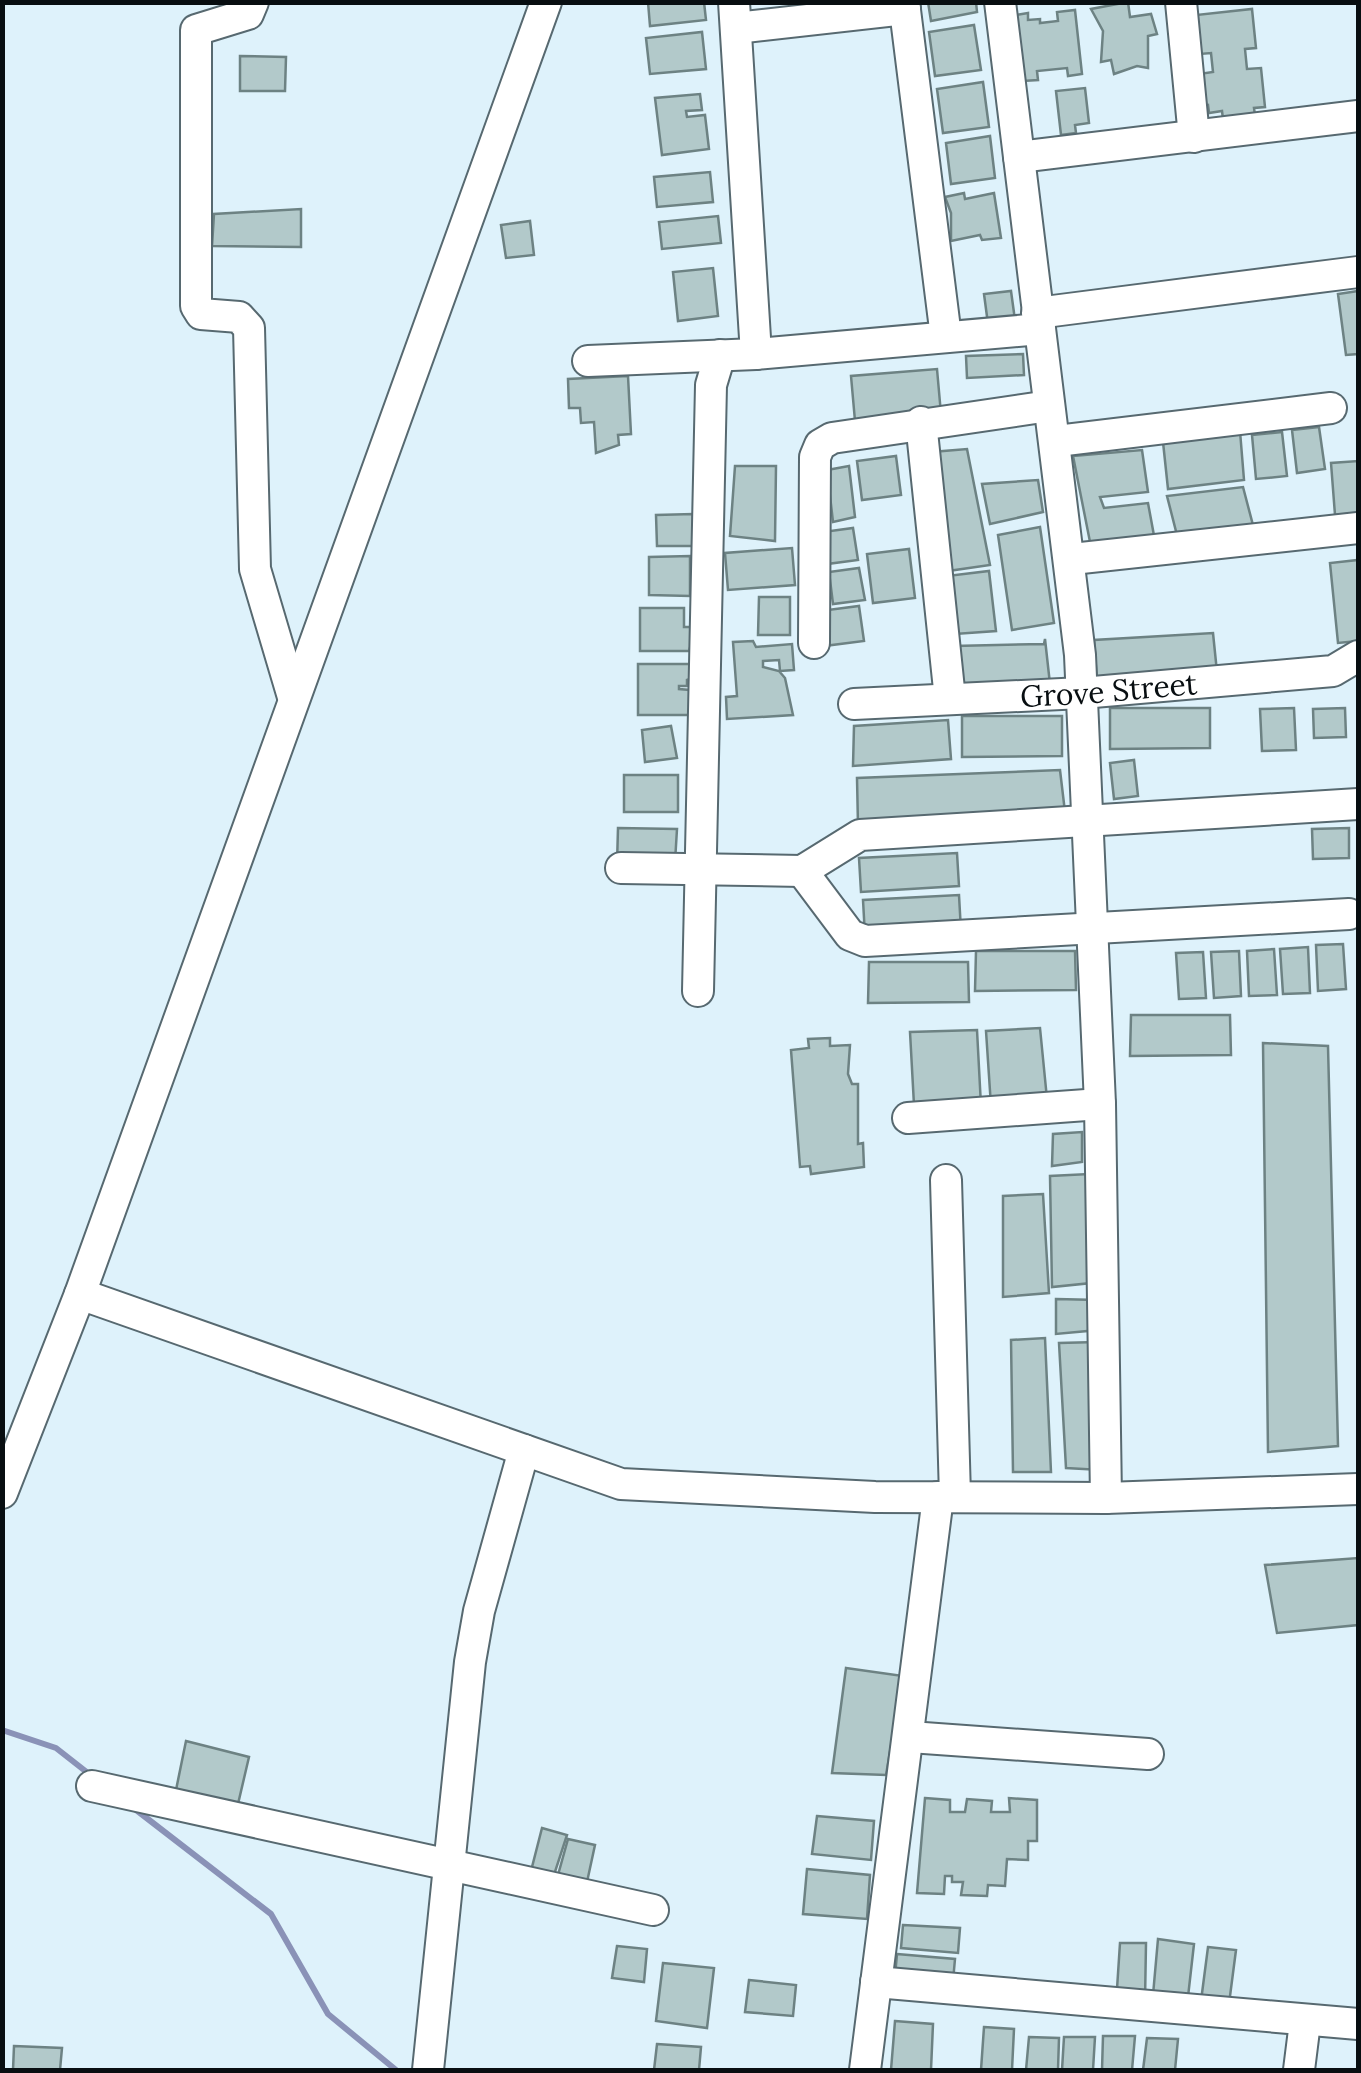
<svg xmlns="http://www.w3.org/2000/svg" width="1361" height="2073" font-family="Lora,serif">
  <rect width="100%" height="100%" fill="#def2fb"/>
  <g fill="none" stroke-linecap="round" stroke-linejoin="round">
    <!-- stream -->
    <g stroke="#8a92b7" stroke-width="6">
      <path d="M2,1730L56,1748L93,1777"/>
      <path d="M131,1806L271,1914L328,2014L396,2070"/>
    </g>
  </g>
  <!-- building -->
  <g fill="#b2c9ca" stroke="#6d8283" stroke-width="2.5">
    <path d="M648,2H704L706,20L650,26Z"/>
    <path d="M928,2H976L977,12L931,21Z"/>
    <path d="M1128,2L1130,17L1151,14L1157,34L1148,36V68L1137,66L1114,74L1111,60L1101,62L1103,31L1091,9Z"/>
    <path d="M1252,9L1256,48L1245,49L1247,69L1261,68L1265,107L1254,108L1256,123L1224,127L1222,111L1209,113L1208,105L1203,106L1199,74L1213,72L1211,53L1200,54L1196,15Z"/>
    <path d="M1075,10L1082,74L1068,76L1067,68L1037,71L1038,80L1023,81L1016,15L1028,13V20L1040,19V23L1058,21L1057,12Z"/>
    <path d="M974,25L981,70L935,76L929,32Z"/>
    <path d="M702,32L706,69L650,74L646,38Z"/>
    <path d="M240,56L286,57L285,91H240Z"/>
    <path d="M983,82L989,127L943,133L937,89Z"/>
    <path d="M1085,88L1089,123L1075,125L1076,133L1061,135L1056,91Z"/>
    <path d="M700,94L702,110L686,111L687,117L705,115L709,149L662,155L655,98Z"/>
    <path d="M990,136L995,178L951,184L946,143Z"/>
    <path d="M710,172L713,202L657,207L654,177Z"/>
    <path d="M964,193L965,199L994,193L1001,238L982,240L980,235L951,241V213L945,197Z"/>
    <path d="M301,209V247L212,246L214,214Z"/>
    <path d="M718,216L721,243L662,249L659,222Z"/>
    <path d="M530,221L534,255L506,258L501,225Z"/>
    <path d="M713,268L718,316L678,321L673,272Z"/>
    <path d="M1011,291L1015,320L988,324L984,294Z"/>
    <path d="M1358,291V354L1346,355L1338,294Z"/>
    <path d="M1023,354L1024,375L967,378L966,356Z"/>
    <path d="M937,369L941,414L855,421L851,376Z"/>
    <path d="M628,376L631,434L618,435L619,445L596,453L594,422L581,423L580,408H569L568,379Z"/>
    <path d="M1319,427L1325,469L1297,473L1292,430Z"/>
    <path d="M1240,431L1244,480L1168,489L1163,442Z"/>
    <path d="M1282,432L1287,476L1256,479L1252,435Z"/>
    <path d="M967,449L990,565L948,571L932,452Z"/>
    <path d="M1142,450L1148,492L1100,497L1104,508L1148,503L1155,541L1091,547L1073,456Z"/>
    <path d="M896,456L901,495L862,500L857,461Z"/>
    <path d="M1358,461V513L1335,515L1331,463Z"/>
    <path d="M735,466H776L775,541L730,536Z"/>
    <path d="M849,466L855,517L833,522L827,470Z"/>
    <path d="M1038,480L1043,512L990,524L982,484Z"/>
    <path d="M1243,487L1254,529L1178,539L1167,496Z"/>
    <path d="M693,514V546H657L656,515Z"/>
    <path d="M1040,527L1054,623L1012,630L998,535Z"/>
    <path d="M853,528L858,560L827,564L823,532Z"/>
    <path d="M792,548L795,585L728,590L725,553Z"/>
    <path d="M909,549L915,598L873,603L867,554Z"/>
    <path d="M690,556V596L649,595V557Z"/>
    <path d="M1358,560V641L1338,643L1330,563Z"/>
    <path d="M859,568L865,600L833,604L829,572Z"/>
    <path d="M989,571L996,631L955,634L947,576Z"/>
    <path d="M759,597H790V635H758Z"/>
    <path d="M859,606L864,641L824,646L820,611Z"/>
    <path d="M640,608H684V627H696L689,651H640Z"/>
    <path d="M1213,633L1217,672L1097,681L1094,640Z"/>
    <path d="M1045,639L1050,684L955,683L954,646L1044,644Z"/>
    <path d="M753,641L756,647L792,644L794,670L780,671L779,660L763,661V667L779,671L785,678L793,715L727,719L726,697L737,696L733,642Z"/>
    <path d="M638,664H693V678L687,680V686H679V689L690,690V715H638Z"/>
    <path d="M1110,708H1210V748L1110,749Z"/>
    <path d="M1294,708L1296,750L1262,751L1260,709Z"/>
    <path d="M1345,708L1346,737L1314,738L1313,709Z"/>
    <path d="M962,716H1062V756L962,757Z"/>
    <path d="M948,720L951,759L853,766L854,726Z"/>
    <path d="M671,726L677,758L645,762L642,730Z"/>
    <path d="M1134,760L1138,796L1114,799L1110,763Z"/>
    <path d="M1060,770L1065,812L858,826L857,778Z"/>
    <rect x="624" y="775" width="54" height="37"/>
    <path d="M618,828L677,829L675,862L617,864Z"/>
    <path d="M1349,828V858L1313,859L1312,829Z"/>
    <path d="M957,853L959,886L861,892L859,858Z"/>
    <path d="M959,895L961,931L865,936L863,900Z"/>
    <path d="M1343,944L1346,989L1318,991L1316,945Z"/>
    <path d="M1308,947L1310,993L1283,994L1280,949Z"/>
    <path d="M1274,949L1277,995L1249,996L1247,951Z"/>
    <path d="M976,951H1075L1076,990L975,991Z"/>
    <path d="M1239,951L1241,996L1214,998L1211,952Z"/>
    <path d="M1203,952L1206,998L1179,999L1176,953Z"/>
    <path d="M869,962H968L969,1002L868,1003Z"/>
    <path d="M1131,1015H1230L1231,1055L1130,1056Z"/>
    <path d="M1040,1028L1047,1099L991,1106L986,1031Z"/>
    <path d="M977,1030L981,1106L914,1105L910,1032Z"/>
    <path d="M830,1038V1046L850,1045L848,1074L852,1084H858V1144L863,1143L864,1167L811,1174L810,1166L800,1167L791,1050L809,1048L808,1039Z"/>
    <path d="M1263,1043L1328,1046L1338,1446L1268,1452Z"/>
    <path d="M1082,1132V1162L1052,1166L1053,1134Z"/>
    <path d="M1089,1174L1091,1283L1052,1287L1050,1176Z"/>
    <path d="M1043,1194L1049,1293L1003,1297V1196Z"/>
    <path d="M1056,1299L1098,1300V1330L1056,1334Z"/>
    <path d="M1045,1338L1051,1472H1013L1011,1340Z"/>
    <path d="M1097,1342L1101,1470L1066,1468L1059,1343Z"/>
    <path d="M1358,1558V1625L1277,1633L1265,1565Z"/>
    <path d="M846,1668L903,1676L886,1775L832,1773Z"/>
    <path d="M186,1741L249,1757L238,1804L176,1790Z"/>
    <path d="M925,1798L950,1800V1812H965L967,1799L992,1801L991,1812H1010L1009,1798L1037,1800V1841H1028V1860L1007,1859L1005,1886L988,1885L987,1896L961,1895L963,1882H952V1876H945L944,1894L917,1893Z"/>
    <path d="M817,1816L874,1821L871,1860L812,1854Z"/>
    <path d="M542,1828L567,1835L553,1878L531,1871Z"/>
    <path d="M568,1839L595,1845L587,1882L558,1875Z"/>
    <path d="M807,1869L870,1875L867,1919L803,1914Z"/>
    <path d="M903,1925L960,1928L958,1953L901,1948Z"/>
    <path d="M1158,1939L1194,1944L1188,1997L1153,1995Z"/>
    <path d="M1120,1943H1146L1145,2001L1130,1999L1129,1989H1117Z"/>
    <path d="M617,1946L647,1949L644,1982L612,1978Z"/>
    <path d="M1208,1947L1236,1950L1229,2004L1201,2001Z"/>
    <path d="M897,1954L955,1959L953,1981L895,1976Z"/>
    <path d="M663,1963L714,1968L707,2028L656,2021Z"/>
    <path d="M749,1980L796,1985L793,2016L745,2012Z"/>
    <path d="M895,2021L933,2024L931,2070H891Z"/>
    <path d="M984,2027L1014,2029L1012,2070H981Z"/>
    <path d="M1103,2036H1135L1132,2070H1102Z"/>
    <path d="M1029,2037L1059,2038L1058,2070H1026Z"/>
    <path d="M1064,2037H1095L1093,2070H1062Z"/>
    <path d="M1147,2038L1178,2039L1175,2070H1143Z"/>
    <path d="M657,2044L701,2047L699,2070H654Z"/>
    <path d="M14,2046L62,2048L60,2070H13Z"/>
  </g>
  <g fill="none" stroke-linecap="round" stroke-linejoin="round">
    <defs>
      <g id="minor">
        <path d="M253,2L248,14L196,30V306L201,314L239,317L249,328L255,569L293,697"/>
        <path d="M734,2L756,354"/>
        <path d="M904,2L946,337"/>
        <path d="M1000,2L1080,655L1100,1104L1106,1498"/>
        <path d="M1181,2L1194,137"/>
        <path d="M736,28L905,9"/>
        <path d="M1019,157L1358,116"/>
        <path d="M1037,313L1358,272"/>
        <path d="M588,361L756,354L1040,329"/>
        <path d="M921,422L950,699"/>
        <path d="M1057,441L1331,408"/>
        <path d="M1072,559L1358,528"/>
        <path d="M814,643L815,457L820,445L832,438L1049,406"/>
        <path id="s1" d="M854,704L1082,693L1333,671L1358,656"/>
        <path d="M621,868L802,871L860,835L1358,804"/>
        <path d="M802,871L850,935L865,941L1349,914"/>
        <path d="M698,991L711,385L720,355"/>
        <path d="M908,1118L1100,1104"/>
        <path d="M946,1180L955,1496"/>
        <path d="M80,1294L621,1484L875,1497L1106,1498L1358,1489"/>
        <path d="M2,1493L80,1294L546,2"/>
        <path d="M910,1737L1148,1754"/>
        <path d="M92,1786L653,1910"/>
        <path d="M876,1982L1358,2024"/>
        <path d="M428,2070L470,1662L479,1611L524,1450"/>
        <path d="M865,2070L938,1497"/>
        <path d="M1299,2070L1305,2022"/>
      </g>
    </defs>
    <!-- minor casing -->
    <use href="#minor" stroke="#576970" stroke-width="34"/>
    <!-- minor -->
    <use href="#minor" stroke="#fff" stroke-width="30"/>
  </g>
  <g text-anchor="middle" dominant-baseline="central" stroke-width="8" stroke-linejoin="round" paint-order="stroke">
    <!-- street labels -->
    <g font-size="30" fill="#080e11" stroke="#f8fcfe">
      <text stroke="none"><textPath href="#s1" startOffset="255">Grove Street</textPath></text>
    </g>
  </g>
  <!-- border -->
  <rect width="1361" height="2073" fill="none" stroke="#080e11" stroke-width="10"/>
</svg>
